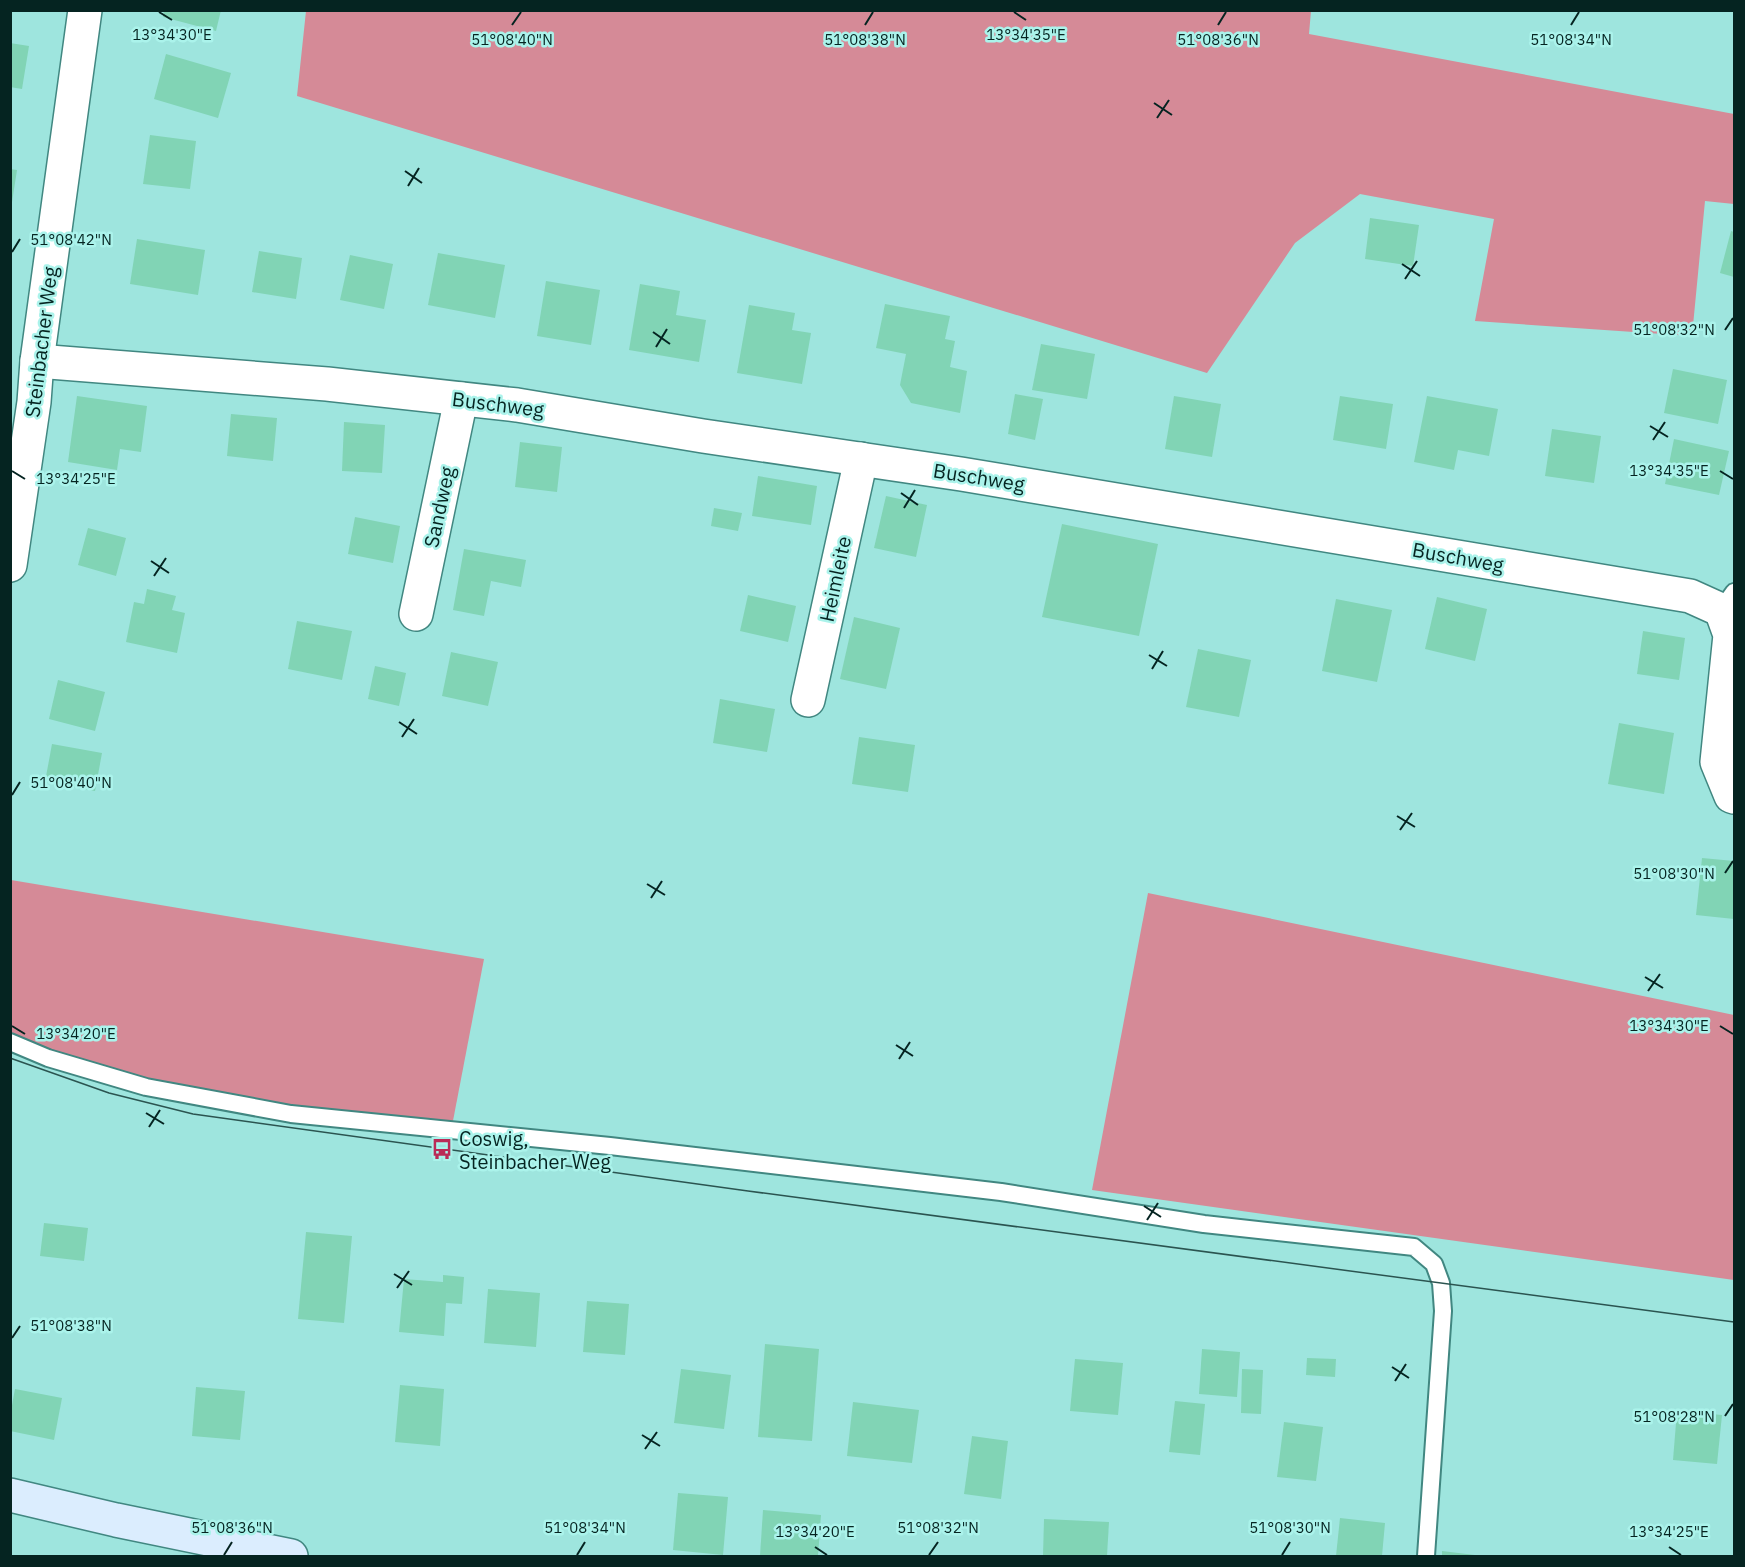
<svg xmlns="http://www.w3.org/2000/svg" width="1745" height="1567" font-family="'IBM Plex Sans',sans-serif">
  <rect width="100%" height="100%" fill="#9ee5de"/>
  <!-- forest -->
  <g fill="#d58a97">
    <path d="M306,11H1311L1309,34L1734,114V204L1705,201L1692,336L1475,321L1494,219L1360,194L1295,243L1207,373L297,96Z"/>
    <path d="M11,880L484,959L452,1126L192,1095L11,1038Z"/>
    <path d="M1148,893L1734,1015V1280L1092,1190Z"/>
  </g>
  <!-- building -->
  <g fill="#81d4b5">
    <path d="M164,10H221L216,31L163,17Z"/>
    <path d="M10,43L29,46L22,89L10,87Z"/>
    <path d="M166,54L231,73L218,118L154,99Z"/>
    <path d="M150,135L196,141L190,189L143,184Z"/>
    <path d="M10,169L17,170L12,202H10Z"/>
    <path d="M1370,218L1419,225L1413,266L1365,259Z"/>
    <path d="M1731,231L1734,232V277L1720,273Z"/>
    <path d="M137,239L205,250L198,295L130,284Z"/>
    <path d="M259,251L302,258L296,299L252,292Z"/>
    <path d="M438,253L505,265L495,318L428,305Z"/>
    <path d="M350,255L393,264L384,309L340,300Z"/>
    <path d="M546,281L600,290L591,345L537,336Z"/>
    <path d="M640,284L680,291L676,315L706,320L699,362L629,350Z"/>
    <path d="M885,304L950,316L945,339L955,341L950,367L967,371L960,413L911,403L900,385L906,354L876,348Z"/>
    <path d="M749,305L795,313L792,330L811,333L802,384L737,373Z"/>
    <path d="M1041,344L1095,354L1087,399L1032,390Z"/>
    <path d="M1673,369L1727,380L1718,424L1664,413Z"/>
    <path d="M1015,394L1043,399L1035,440L1008,434Z"/>
    <path d="M77,396L147,406L141,452L120,449L117,470L68,462Z"/>
    <path d="M1174,396L1221,404L1212,457L1165,449Z"/>
    <path d="M1340,396L1393,404L1386,449L1333,440Z"/>
    <path d="M1427,396L1498,409L1489,456L1458,450L1454,470L1414,462Z"/>
    <path d="M231,414L277,418L273,461L227,456Z"/>
    <path d="M344,422L385,425L382,473L342,471Z"/>
    <path d="M1552,429L1601,436L1594,483L1545,476Z"/>
    <path d="M1674,439L1729,451L1719,495L1665,484Z"/>
    <path d="M520,442L562,447L557,492L515,487Z"/>
    <path d="M758,476L817,486L811,525L752,516Z"/>
    <path d="M886,496L927,505L916,557L874,548Z"/>
    <path d="M714,508L742,513L738,531L711,526Z"/>
    <path d="M355,517L400,526L393,563L348,554Z"/>
    <path d="M1062,524L1158,544L1139,636L1042,617Z"/>
    <path d="M88,528L126,538L116,576L78,565Z"/>
    <path d="M464,549L526,560L521,587L491,581L484,616L453,610Z"/>
    <path d="M147,589L176,596L172,610L185,613L177,653L126,642L134,602L144,604Z"/>
    <path d="M748,595L796,606L788,642L740,631Z"/>
    <path d="M1437,597L1487,609L1475,661L1425,649Z"/>
    <path d="M1336,599L1392,610L1377,682L1322,671Z"/>
    <path d="M854,617L900,628L886,689L840,679Z"/>
    <path d="M297,621L352,631L342,680L288,669Z"/>
    <path d="M1643,631L1685,638L1679,680L1637,674Z"/>
    <path d="M1198,649L1251,660L1239,717L1186,707Z"/>
    <path d="M451,652L498,662L488,706L442,696Z"/>
    <path d="M375,666L406,673L399,706L368,699Z"/>
    <path d="M58,680L105,692L95,731L49,719Z"/>
    <path d="M720,699L775,709L767,752L713,743Z"/>
    <path d="M1619,723L1674,733L1664,794L1608,784Z"/>
    <path d="M859,737L915,745L908,792L852,784Z"/>
    <path d="M52,744L102,753L95,791L45,782Z"/>
    <path d="M1702,858L1734,861V919L1696,915Z"/>
    <path d="M44,1223L88,1228L84,1261L40,1256Z"/>
    <path d="M306,1232L352,1236L344,1323L298,1319Z"/>
    <path d="M443,1275L464,1277L462,1304L446,1303L444,1336L399,1332L404,1279L443,1282Z"/>
    <path d="M488,1289L540,1293L536,1347L484,1343Z"/>
    <path d="M587,1301L629,1304L625,1355L583,1352Z"/>
    <path d="M765,1344L819,1349L812,1441L758,1437Z"/>
    <path d="M1202,1349L1240,1352L1237,1397L1199,1394Z"/>
    <path d="M1307,1358L1336,1359L1335,1377L1306,1375Z"/>
    <path d="M1075,1359L1123,1363L1118,1415L1070,1411Z"/>
    <path d="M681,1369L731,1375L724,1429L674,1423Z"/>
    <path d="M1242,1369L1263,1370L1261,1414L1241,1413Z"/>
    <path d="M400,1385L444,1389L440,1446L395,1442Z"/>
    <path d="M196,1387L245,1391L240,1440L192,1436Z"/>
    <path d="M15,1389L62,1398L54,1440L10,1431V1416Z"/>
    <path d="M1175,1401L1205,1404L1200,1455L1169,1452Z"/>
    <path d="M853,1402L919,1410L912,1463L847,1456Z"/>
    <path d="M1677,1411L1722,1415L1717,1464L1673,1460Z"/>
    <path d="M1284,1422L1323,1427L1316,1481L1277,1477Z"/>
    <path d="M972,1436L1008,1441L1001,1499L964,1494Z"/>
    <path d="M678,1493L728,1497L723,1555L673,1550Z"/>
    <path d="M763,1510L821,1515L818,1556H760Z"/>
    <path d="M1340,1518L1385,1523L1382,1556H1336Z"/>
    <path d="M1044,1519L1109,1522L1107,1556H1043Z"/>
    <path d="M1442,1551L1475,1555V1556H1442Z"/>
  </g>
  <g fill="none" stroke-linecap="round" stroke-linejoin="round">
    <defs>
      <g id="lane">
        <path d="M1721,610L1734,592"/>
        <path d="M10,1042L48,1058L146,1087L291,1114L610,1146L1001,1192L1204,1224L1414,1247L1434,1264L1441,1283L1443,1311L1426,1556"/>
      </g>
      <g id="street">
        <path d="M37,361L327,384L517,405L703,436L961,474L1690,596L1721,610L1730,635L1717,762L1731,796L1734,797"/>
        <path d="M10,565L34,402L37,361L85,10"/>
        <path d="M416,614L461,399"/>
        <path d="M808,700L861,459"/>
      </g>
      <path id="secondary" d="M10,1495L116,1520L291,1556"/>
    </defs>
    <!-- lane casing -->
    <use href="#lane" stroke="#418781" stroke-width="20"/>
    <!-- street casing -->
    <use href="#street" stroke="#418781" stroke-width="36"/>
    <!-- secondary casing -->
    <use href="#secondary" stroke="#418781" stroke-width="36"/>
    <!-- lane -->
    <use href="#lane" stroke="#fff" stroke-width="16"/>
    <!-- street -->
    <use href="#street" stroke="#fff" stroke-width="33"/>
    <!-- secondary -->
    <use href="#secondary" stroke="#dbedfe" stroke-width="33"/>
    <!-- tram -->
    <path stroke="#2b5450" stroke-width="1.5" d="M10,1058L109,1093L193,1114L748,1191L1734,1322"/>
  </g>
  <!-- ticks -->
  <path fill="none" stroke="#052421" stroke-width="2" d="M159,12L172,20M1014,12L1026,20M512,25L521,12M865,25L873,12M1218,25L1226,12M1571,25L1579,12M1154,103L1172,115M1157,118L1169,100M405,171L422,183M408,186L419,168M12,252L20,239M1402,264L1420,276M1405,279L1417,261M1725,330L1733,318M653,332L670,344M656,347L667,329M1650,426L1668,437M1653,440L1665,422M12,471L25,479M1720,471L1733,479M901,493L918,505M904,508L915,490M151,561L169,573M154,576L166,558M1149,655L1167,666M1152,669L1163,651M399,722L417,734M402,737L414,719M12,795L20,782M1397,816L1415,827M1400,830L1412,813M1725,873L1733,861M647,884L665,895M651,898L662,881M1645,977L1663,988M1648,991L1660,974M12,1026L25,1034M1720,1026L1733,1034M896,1045L913,1056M899,1059L910,1042M146,1113L164,1124M149,1127L160,1110M1144,1206L1161,1217M1147,1220L1158,1203M394,1274L412,1285M397,1288L409,1271M12,1338L20,1326M1392,1367L1409,1378M1395,1381L1406,1364M1725,1416L1733,1404M642,1435L660,1446M645,1449L657,1432M815,1547L827,1555M1669,1547L1681,1555M224,1555L232,1542M577,1555L585,1542M929,1555L938,1542M1282,1555L1290,1542"/>
  <!-- icons -->
  <defs>
    <symbol id="bus-bare" viewBox="-9 -9 18 18"><path d="M-5-6H5V4H4V6H2V4H-2V6H-4V4H-5ZM-3.5-4V0h7V-4ZM-3.5 1.2v1.5H-2V1.2ZM2 1.2v1.5H3.5V1.2Z" fill="#ba2b57" stroke="#abf3eb" stroke-width="2.5" paint-order="stroke"/></symbol>
  </defs>
  <g fill-rule="evenodd">
    <use href="#bus-bare" x="427" y="1134" width="30" height="30"/>
  </g>
  <g text-anchor="middle" dominant-baseline="central" stroke-width="5" stroke-linejoin="round" paint-order="stroke">
    <!-- street labels -->
    <g font-size="20" fill="#052421" stroke="#abf3eb">
      <text transform="translate(41 342) rotate(-83)">Steinbacher Weg</text>
      <text transform="translate(498 404) rotate(7)">Buschweg</text>
      <text transform="translate(979 477) rotate(9)">Buschweg</text>
      <text transform="translate(439 507) rotate(-78)">Sandweg</text>
      <text transform="translate(1458 557) rotate(10)">Buschweg</text>
      <text transform="translate(835 579) rotate(-78)">Heimleite</text>
    </g>
    <!-- poi labels -->
    <g font-size="20" fill="#052421" stroke="#abf3eb" text-anchor="start">
      <text x="459" y="1138">Coswig,<tspan x="459" dy="23">Steinbacher Weg</tspan></text>
    </g>
  </g>
  <g font-size="15" text-anchor="middle" fill="#052421" stroke="#abf3eb" stroke-width="5" stroke-linejoin="round" paint-order="stroke">
    <text x="172" y="40">13°34'30"E</text>
    <text x="1026" y="40">13°34'35"E</text>
    <text x="512" y="45">51°08'40"N</text>
    <text x="865" y="45">51°08'38"N</text>
    <text x="1218" y="45">51°08'36"N</text>
    <text x="1571" y="45">51°08'34"N</text>
    <text x="71" y="245">51°08'42"N</text>
    <text x="1674" y="335">51°08'32"N</text>
    <text x="1669" y="476">13°34'35"E</text>
    <text x="76" y="484">13°34'25"E</text>
    <text x="71" y="788">51°08'40"N</text>
    <text x="1674" y="879">51°08'30"N</text>
    <text x="1669" y="1031">13°34'30"E</text>
    <text x="76" y="1039">13°34'20"E</text>
    <text x="71" y="1331">51°08'38"N</text>
    <text x="1674" y="1422">51°08'28"N</text>
    <text x="232" y="1533">51°08'36"N</text>
    <text x="585" y="1533">51°08'34"N</text>
    <text x="938" y="1533">51°08'32"N</text>
    <text x="1290" y="1533">51°08'30"N</text>
    <text x="815" y="1537">13°34'20"E</text>
    <text x="1669" y="1537">13°34'25"E</text>
  </g>
  <!-- border -->
  <rect width="1745" height="1567" fill="none" stroke="#052421" stroke-width="24"/>
</svg>
